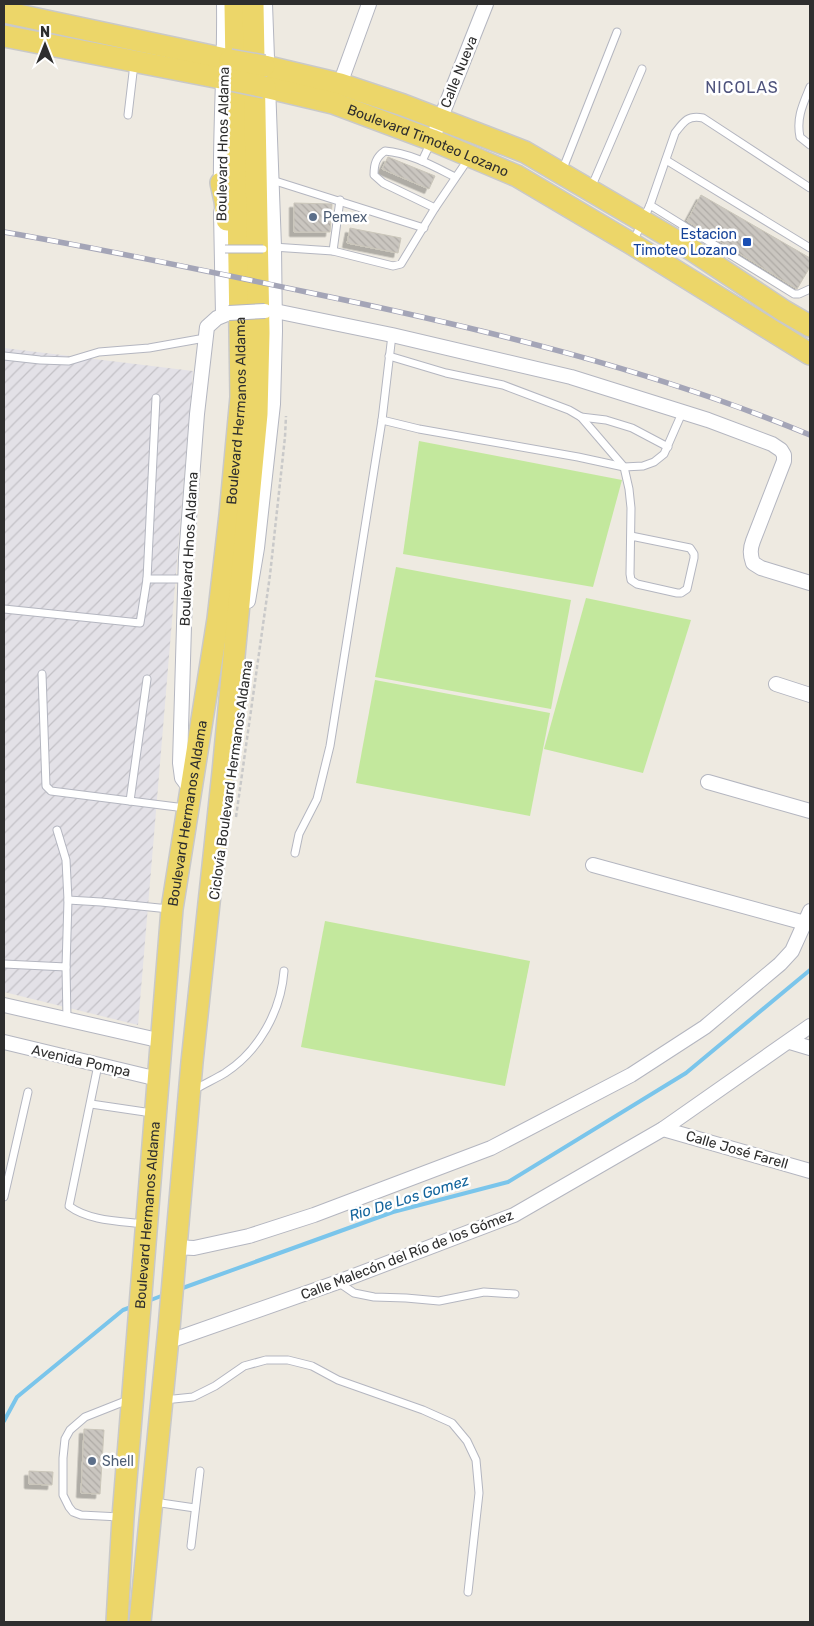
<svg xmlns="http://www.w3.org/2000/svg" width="814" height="1626" font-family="Rubik,sans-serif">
  <defs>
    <pattern id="industrial-furrows" width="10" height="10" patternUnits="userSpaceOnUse" patternTransform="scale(1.25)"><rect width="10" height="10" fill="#e3e1e7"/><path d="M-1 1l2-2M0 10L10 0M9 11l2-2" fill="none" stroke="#c3c1c6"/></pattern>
    <pattern id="building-back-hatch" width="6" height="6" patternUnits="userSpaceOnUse" patternTransform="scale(1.25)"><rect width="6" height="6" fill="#cac6c0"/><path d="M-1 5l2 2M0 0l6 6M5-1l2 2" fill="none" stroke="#aeaaa5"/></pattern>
    <filter id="shadow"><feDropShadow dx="-4.5" dy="4.5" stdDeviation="0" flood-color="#0004"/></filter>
  </defs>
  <rect width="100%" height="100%" fill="#eeeae1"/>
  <!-- industrial -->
  <path fill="url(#industrial-furrows)" d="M4,348L193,371L138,1025L4,992Z"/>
  <!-- pitch -->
  <g fill="#c3e89d">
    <path d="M419,441L622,480L593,587L403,554Z"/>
    <path d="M396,567L571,600L551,709L375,677Z"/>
    <path d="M586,598L691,620L643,773L544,749Z"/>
    <path d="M375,680L550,713L530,816L356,783Z"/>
    <path d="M325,921L530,961L505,1086L301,1047Z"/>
  </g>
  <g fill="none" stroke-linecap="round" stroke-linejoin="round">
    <!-- stream -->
    <g stroke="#7ac5eb" stroke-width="4">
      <path d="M180,1289L393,1212L508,1182L686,1073L810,970"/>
      <path d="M148,1301L164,1295"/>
      <path d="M4,1421L17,1397L123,1310L134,1306"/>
    </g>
  </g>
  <!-- building -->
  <g fill="url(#building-back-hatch)" stroke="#cac6ba" filter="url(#shadow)">
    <path d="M388,157L435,176L429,189L382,169Z"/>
    <path d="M701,195L810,258V267L797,289L687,221Z"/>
    <path d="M294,203L332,204L330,232H294Z"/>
    <path d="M350,228L401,238L398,253L347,243Z"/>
    <path d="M84,1429L104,1430L100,1494L81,1493Z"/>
    <path d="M29,1471L53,1472L52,1485L29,1484Z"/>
  </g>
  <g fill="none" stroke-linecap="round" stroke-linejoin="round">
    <defs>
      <g id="service">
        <path d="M810,87C803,104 796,118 800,137L810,145"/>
        <path d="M128,115L134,64"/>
        <path d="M666,160L810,248"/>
        <path d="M422,161L431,142"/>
        <path d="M562,171L617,32"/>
        <path d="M272,180L424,228"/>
        <path d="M591,188L642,69"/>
        <path d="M650,205L794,294H799L810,289"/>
        <path d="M435,208L383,183L374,175C374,164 376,157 385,151C410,153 433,166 455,177"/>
        <path d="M633,242L650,205L675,133C684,121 688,115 703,118L810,188"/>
        <path d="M273,247L333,251L393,266L401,264L435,208L469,158"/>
        <path d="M333,251L340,200"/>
        <path d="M392,335L382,420L419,429L578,457L624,467L643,466L654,462L664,454L682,413"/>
        <path d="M4,356L40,360L69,361L99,352L149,348L205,338"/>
        <path d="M389,356L446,373L503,385L569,410L581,417L624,467L629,489L631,508L630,574L631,580L637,584L677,593H681L687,589L694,558V554L690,548L631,536"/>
        <path d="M581,417L606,420L632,428L668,447"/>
        <path d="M147,579H186"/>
        <path d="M4,609L140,623L147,579L156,398"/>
        <path d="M42,674L46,786L51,791L185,808"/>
        <path d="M130,801L147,679"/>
        <path d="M295,853L299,834L317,799L330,746L382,420"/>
        <path d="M68,900L101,902L169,909"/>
        <path d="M4,964L66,967L68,900L66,860L57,830"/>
        <path d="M66,967L67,1019"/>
        <path d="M98,1065L69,1206C89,1221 120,1221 144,1224"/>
        <path d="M194,1090C204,1084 215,1079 225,1073C259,1051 281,1011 284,971"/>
        <path d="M91,1104L152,1113"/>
        <path d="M4,1197L28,1092"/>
        <path d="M338,1282L354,1293L374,1297L406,1298L439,1301L484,1292L515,1294"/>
        <path d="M164,1400L193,1397L215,1386L244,1366L266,1360H288L312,1366L338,1380L423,1410L452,1423L467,1441L476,1460L479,1493L468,1592"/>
        <path d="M154,1502L195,1508"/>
        <path d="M120,1517L81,1515L73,1512L69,1507L63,1495V1458L65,1439L70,1430L85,1417L128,1400"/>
        <path d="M191,1546L200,1471"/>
      </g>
      <g id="minor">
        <path d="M340,84L369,4"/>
        <path d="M432,140L486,4"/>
        <path d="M221,190C220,128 225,66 224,4"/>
        <path d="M221,212L223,315"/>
        <path d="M265,311H275L392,335L571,377L708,420L772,444L781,450L784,455V461L753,541C750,549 750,554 753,563L761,568L810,583"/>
        <path d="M248,601L257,548L273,404L275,331L274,247L265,4"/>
        <path d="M776,684L810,695"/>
        <path d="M708,782L810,811"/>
        <path d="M191,790L182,778L180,763L186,557L197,414L207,327L217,318L229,313"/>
        <path d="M593,865L805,923"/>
        <path d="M4,1005L162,1041"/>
        <path d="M4,1042L158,1079"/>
        <path d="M790,1042L810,1048"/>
        <path d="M663,1129L810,1171"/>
        <path d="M174,1247L194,1248L249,1236L314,1215L491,1148L631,1075L705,1027L780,964L792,951L810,911"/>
        <path d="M167,1342L338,1282L514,1215L663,1129L810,1026"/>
      </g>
      <g id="primary">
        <path d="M4,12L230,60"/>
        <path d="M4,36L231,80"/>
        <path d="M264,66L340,84L403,105L525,152L692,250L784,311L810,326"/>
        <path id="s1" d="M265,87L333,103L432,140L517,176L632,244L810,354"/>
        <path d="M221,183L225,201L227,220"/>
        <path id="s2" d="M117,1622L123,1517L172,909L218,619L230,515L241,397L235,4"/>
        <path d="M140,1622L169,1328L192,1062L223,772L257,414L259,333L253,4"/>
      </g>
    </defs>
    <!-- service casing -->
    <use href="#service" stroke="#b4b6c0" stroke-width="9"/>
    <!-- minor casing -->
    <use href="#minor" stroke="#b4b6c0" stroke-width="16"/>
    <!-- primary casing -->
    <use href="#primary" stroke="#c9c9c9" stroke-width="24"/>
    <!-- path -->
    <path stroke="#c9c9c9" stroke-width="2.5" stroke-dasharray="4 2.5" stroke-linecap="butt" d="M236,817L270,575L285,437L286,416"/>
    <!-- service -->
    <use href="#service" stroke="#fff" stroke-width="7"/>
    <!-- minor -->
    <use href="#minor" stroke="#fff" stroke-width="14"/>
    <!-- primary -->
    <use href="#primary" stroke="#ecd669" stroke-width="21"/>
    <defs>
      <path id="rail" d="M4,232C108,250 212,272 316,294C484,329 651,369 810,435"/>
    </defs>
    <!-- rail casing -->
    <use href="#rail" stroke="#a4a5b7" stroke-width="5.5"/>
    <!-- rail -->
    <use href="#rail" stroke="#fff" stroke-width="4" stroke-dasharray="11" stroke-linecap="butt"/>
    <defs>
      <path id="service-bridge" d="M225,249H263"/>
      <path id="minor-bridge" d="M229,313L265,311"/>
      <g id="primary-bridge">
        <path d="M230,60L264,66"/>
        <path d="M231,80L265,87"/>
      </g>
    </defs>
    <!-- service-bridge casing -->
    <use href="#service-bridge" stroke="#b4b6c0" stroke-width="9" stroke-linecap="butt"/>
    <!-- minor-bridge casing -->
    <use href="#minor-bridge" stroke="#b4b6c0" stroke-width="16" stroke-linecap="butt"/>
    <!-- primary-bridge casing -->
    <use href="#primary-bridge" stroke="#c9c9c9" stroke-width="24" stroke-linecap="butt"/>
    <!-- service-bridge -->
    <use href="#service-bridge" stroke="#fff" stroke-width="7"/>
    <!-- minor-bridge -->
    <use href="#minor-bridge" stroke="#fff" stroke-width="14"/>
    <!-- primary-bridge -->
    <use href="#primary-bridge" stroke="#ecd669" stroke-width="21"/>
  </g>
  <!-- markers -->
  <g fill="#5c6f8a" stroke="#fff" stroke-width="2">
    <circle cx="313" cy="217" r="5"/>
    <circle cx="92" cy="1461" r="5"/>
  </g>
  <rect fill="#1a4fb4" stroke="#fff" stroke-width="2" x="742" y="237" width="10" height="10" rx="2.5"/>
  <g text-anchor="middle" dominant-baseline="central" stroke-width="5" stroke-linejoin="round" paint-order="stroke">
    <!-- street labels -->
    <g font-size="14" fill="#2e2e2e" stroke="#fff">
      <text transform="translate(459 72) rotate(-68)">Calle Nueva</text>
      <text stroke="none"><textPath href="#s1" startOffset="172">Boulevard Timoteo Lozano</textPath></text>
      <text transform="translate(223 144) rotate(-89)">Boulevard Hnos Aldama</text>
      <text stroke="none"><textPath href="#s2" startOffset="1218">Boulevard Hermanos Aldama</textPath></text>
      <text transform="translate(189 549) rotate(-87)">Boulevard Hnos Aldama</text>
      <text transform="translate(231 780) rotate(-82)">Ciclovía Boulevard Hermanos Aldama</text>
      <text stroke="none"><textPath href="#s2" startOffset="812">Boulevard Hermanos Aldama</textPath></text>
      <text transform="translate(81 1061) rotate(13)">Avenida Pompa</text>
      <text transform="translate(737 1150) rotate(16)">Calle José Farell</text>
      <text stroke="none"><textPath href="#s2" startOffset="408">Boulevard Hermanos Aldama</textPath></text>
      <text transform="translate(407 1255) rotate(-21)">Calle Malecón del Río de los Gómez</text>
    </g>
    <!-- service labels -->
    <g font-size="14" fill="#4e5e75" stroke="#fff" text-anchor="start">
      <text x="323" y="217">Pemex</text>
      <text x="102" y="1461">Shell</text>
    </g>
    <!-- transit labels -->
    <g font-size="14" fill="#164399" stroke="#fff" text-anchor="end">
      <text x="737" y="234">Estacion<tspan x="737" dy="16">Timoteo Lozano</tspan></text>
    </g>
    <!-- water labels -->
    <g font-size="15" font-style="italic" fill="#13649c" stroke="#fff">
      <text transform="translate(409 1198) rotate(-17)">Rio De Los Gomez</text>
    </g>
    <!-- quarter labels -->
    <g font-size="16" letter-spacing="1" fill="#4f547d" stroke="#fff">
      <text x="742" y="87">NICOLAS</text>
    </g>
  </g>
  <!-- border -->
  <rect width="814" height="1626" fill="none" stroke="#2e2e2e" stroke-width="10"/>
  <!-- north arrow -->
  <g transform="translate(45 45)" stroke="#ffffff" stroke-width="4" paint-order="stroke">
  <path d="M0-4L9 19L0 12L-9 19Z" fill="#2e2e2e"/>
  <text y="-8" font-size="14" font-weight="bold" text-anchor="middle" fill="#2e2e2e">N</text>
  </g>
</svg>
